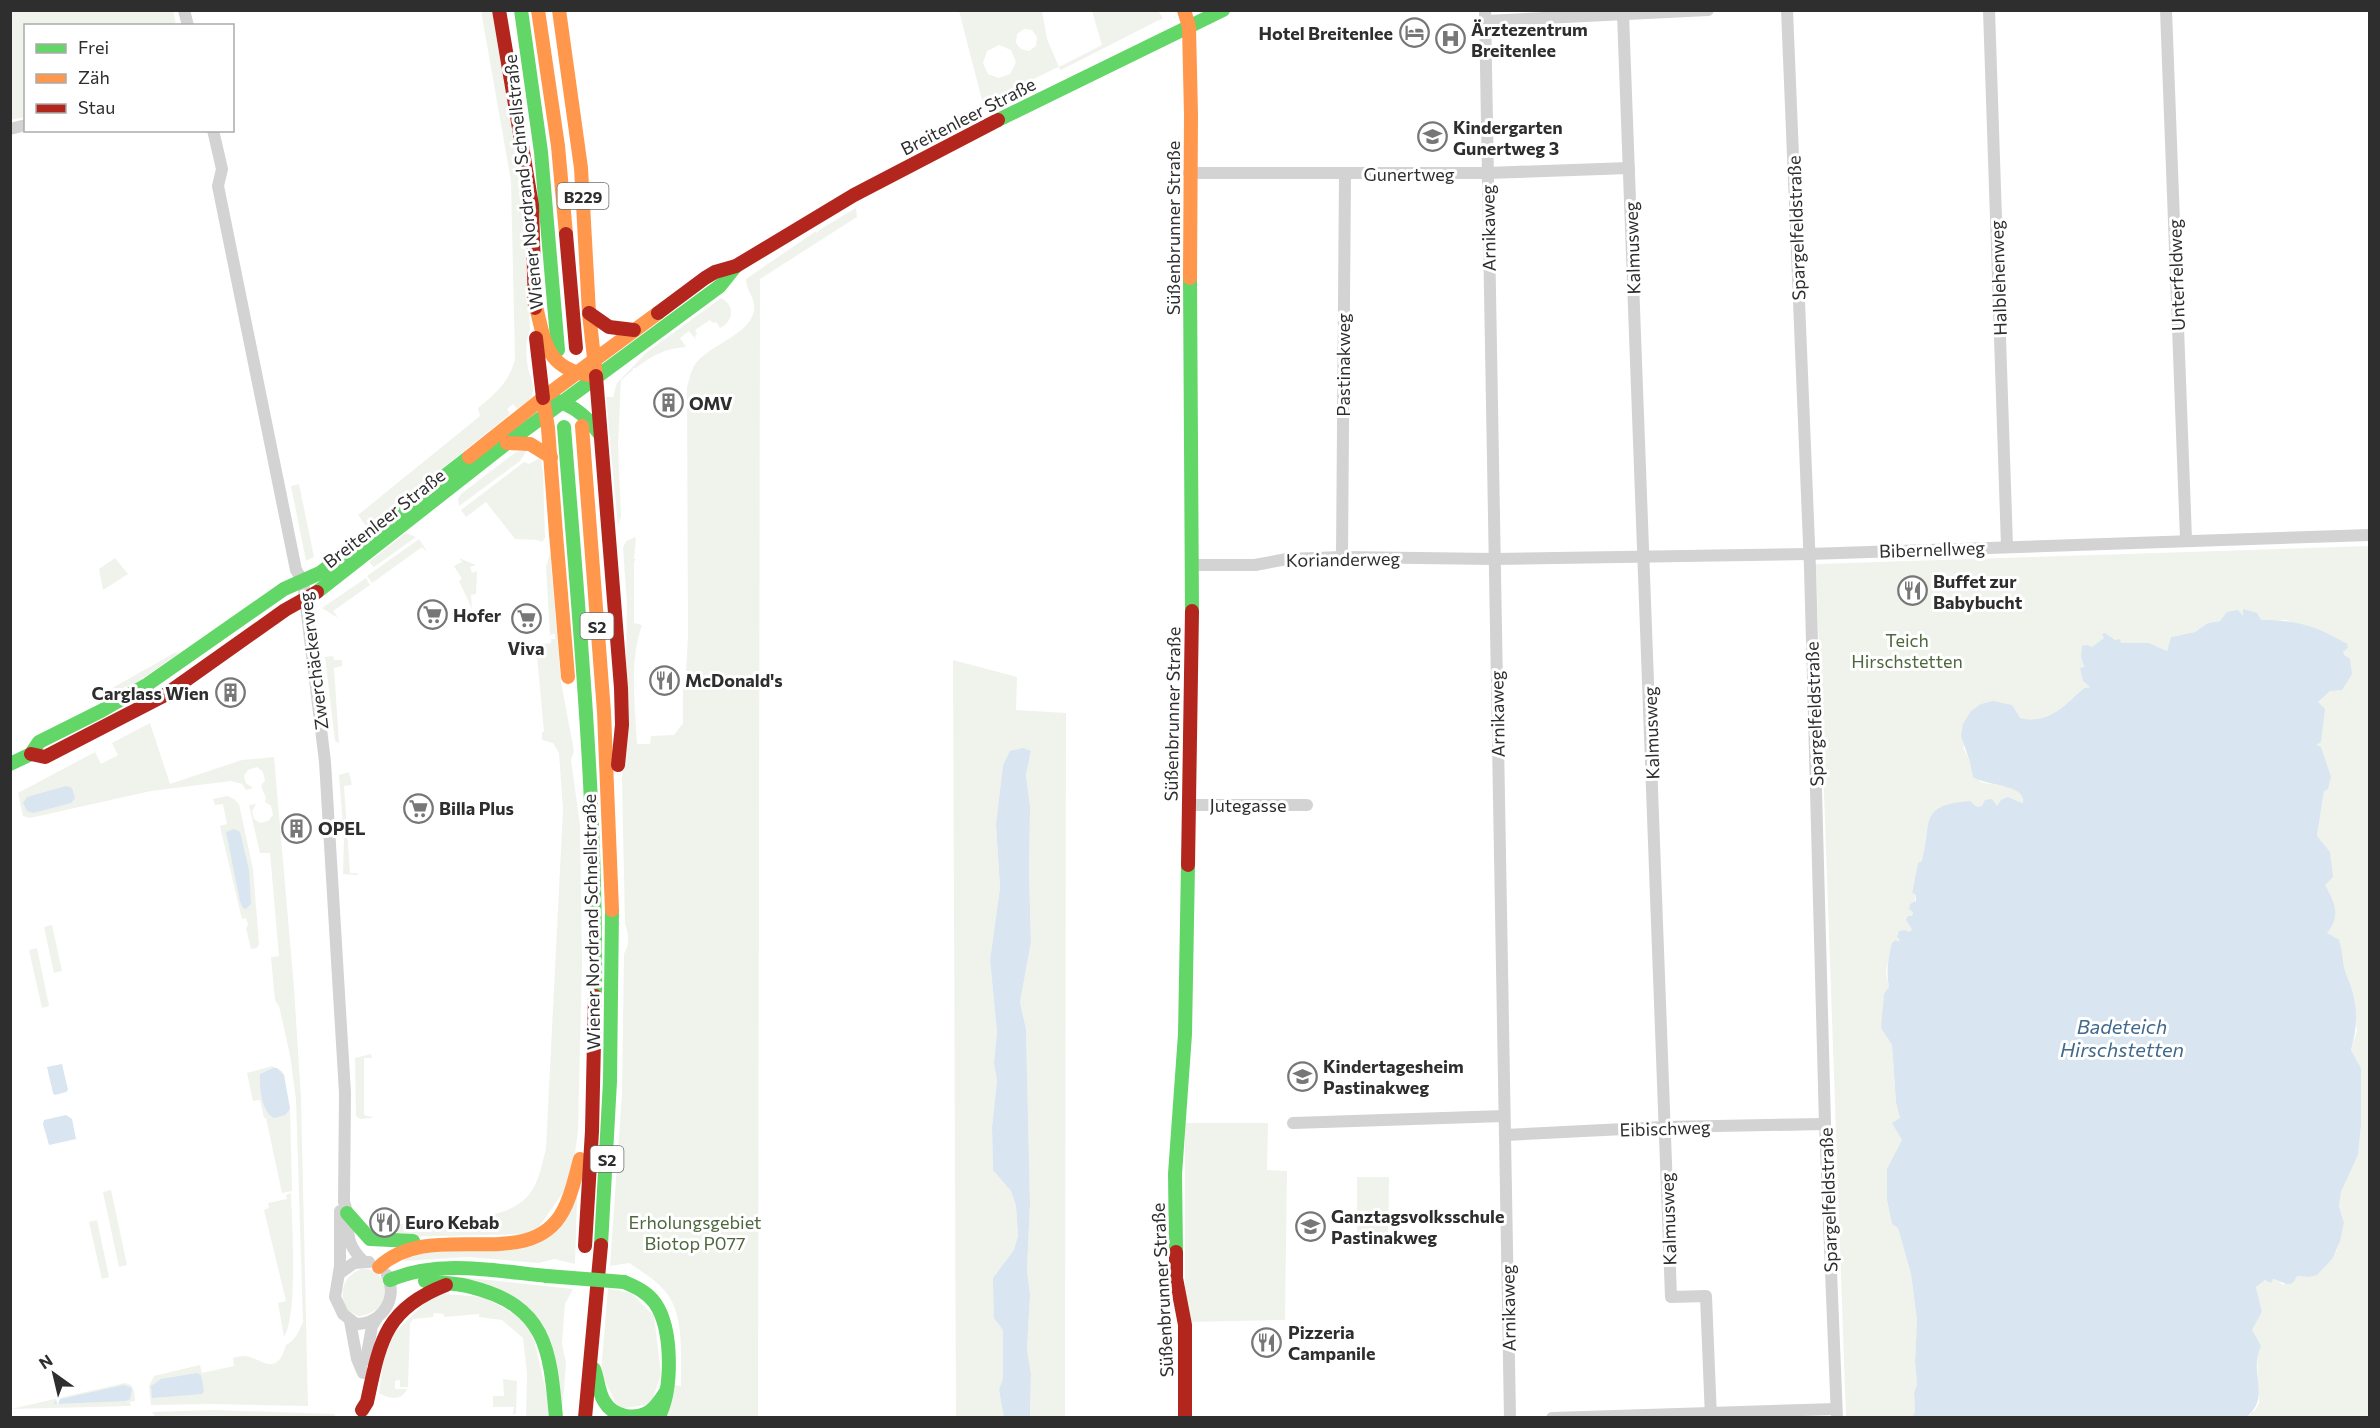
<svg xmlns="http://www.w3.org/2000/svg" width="2380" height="1428" font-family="Commissioner,sans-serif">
  <rect width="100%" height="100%" fill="#fff"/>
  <!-- green -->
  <g fill="#f0f3ec" fill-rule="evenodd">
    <path d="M10,11H173L176,25L26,26L25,117L11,120Z"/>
    <path d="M481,11H492L522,187L530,330C525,341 526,356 528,368C530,378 538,389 529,400C526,403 521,406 517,409L513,404L507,409L510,414L399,503L366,526L358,515L480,416L478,408C495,394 510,381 515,359L511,181Z"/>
    <path d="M959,11H1042L1047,39L1059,67L1102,45L1092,11H1158L1163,18L1061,70L1058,67L983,104ZM1024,29L1032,30L1037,37L1036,46L1029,51L1021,49L1016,43L1017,34ZM999,45L1011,50L1016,62L1010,74L999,78L988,74L983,63L987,51Z"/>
    <path d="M856,208L857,217L760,279L758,1417H661L674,1385L681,1386C680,1355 686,1313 663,1289C654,1279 641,1271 629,1263L610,1266L622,1093L624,954C630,943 629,935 625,924L622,781L625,717L627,604L623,548L626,541L636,537L634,559H636L634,562V623L642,625C629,661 635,706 637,744H650L651,736L674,735L683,723V681L686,672L688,636L687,388C689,381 690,373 694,366C708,344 750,336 754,310C756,298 746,291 746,279L816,231L817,233L819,230Z"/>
    <path d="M721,298C735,305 734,321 720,328L716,322L713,323L710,320L695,330L697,334L695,336L696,340L689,331L680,338L686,347C664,349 653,355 636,368H633V370L621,380L618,445L621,516L618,526L606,397H613L617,383L647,352Z"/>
    <path d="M528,449L520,461L459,506L458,499L461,494L516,452Z"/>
    <path d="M541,457L543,474L545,538L542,542L537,540L515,539L486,502L466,517L461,510L524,462L529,464Z"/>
    <path d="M299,484L314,557L306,561L291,486Z"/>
    <path d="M406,533L416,537L374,567L369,562Z"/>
    <path d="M419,539L428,553L422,547L372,583L367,576Z"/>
    <path d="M2369,546V1417H2246L2255,1410L2259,1403L2257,1354L2252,1330L2262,1312L2256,1287L2265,1280L2277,1279L2283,1285L2296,1276L2308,1277L2333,1258L2337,1250L2344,1223L2339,1206L2341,1192L2358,1155L2361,1126V1068L2351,1050L2357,1031L2352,990L2344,969L2343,955L2327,933L2325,885L2317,837L2324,791L2315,745L2317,702L2330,691L2343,652L2348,648L2286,620H2261L2243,616L2208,623L2195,632L2171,637L2167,651L2149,643H2121L2104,638L2081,657L2084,668H2081L2083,681L2090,687L2084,688C2064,707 2050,726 2019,718L2012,705L1963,747L1980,782C1993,785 2026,785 2024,803L2008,797L1997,806L1937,809C1922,828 1928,839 1922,861L1918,863L1912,893L1916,895L1912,916H1908L1912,929L1890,950L1886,973L1889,987L1881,1028L1892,1045L1896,1103L1900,1118L1902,1140L1887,1200L1892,1224L1898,1228L1911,1274L1917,1320L1915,1362L1917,1384L1914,1393L1915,1412L1912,1417H1846L1816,564Z"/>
    <path d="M550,553L561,682L574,751L571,760L580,825L582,962L578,1132L571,1181L534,1234L394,1237L372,1230L374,1223L381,1227L395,1224L495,1222V1214C533,1204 538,1184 546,1148L563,810L559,753L553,743L542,740V732H544L536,645L551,643V639H555V634L550,635L546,567Z"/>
    <path d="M115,558L128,574L103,590L99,569Z"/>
    <path d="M459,558L476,565L470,567L472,573L477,571L476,594L471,595L472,609L459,581L462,579L454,566L462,562Z"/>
    <path d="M366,578L370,585L333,611L338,618L322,608Z"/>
    <path d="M176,652L178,654L128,688L127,686L102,699L100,695Z"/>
    <path d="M333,656L334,660H342V666L334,668L339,743L335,741L325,657Z"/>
    <path d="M953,660L1017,677L1016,710L1066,713L1065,1417H1030L1031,1374L1027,1350L1030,1295L1027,1270L1030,1203L1026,1029L1020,1002L1031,942L1029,876L1030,807L1026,775L1031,752H1010L1003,765L996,824L1000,888L990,960L997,1032L994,1063L997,1081L992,1127L993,1169L1011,1191L1016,1206L1018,1236L1015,1250L993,1278L1003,1329V1378L999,1390L1004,1417H956Z"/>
    <path d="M150,723L170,784L242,760L274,757L294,988L301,1098L308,1406L211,1404L151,1405L149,1386L154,1376L200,1365L202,1373L234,1366L233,1358C236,1357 239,1356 243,1356C261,1356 276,1380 286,1345C295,1341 299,1331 303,1322L296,1099L290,1055L279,1006L275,1000L271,957L279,956L270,853H260L249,805L256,804L252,811L254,819L260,823L268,821L273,815L271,806L265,802L266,798L261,786L265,780L263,772L257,767L248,770L244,776L246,783L253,788L246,790L242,784L231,781L151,791L30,818L23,816L18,793L95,752L101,764L118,755L112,743Z"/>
    <path d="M349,772L352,785L344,786L350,873H358L357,875L343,874L344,838L339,775Z"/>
    <path d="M227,796L234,799L239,804L253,869L259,944L257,948L251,949L246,928L248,925L246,918L242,919L221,831L220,826L227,824L223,804L215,805L213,799Z"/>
    <path d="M52,925L62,971L54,973L44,927Z"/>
    <path d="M37,948L49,1006L42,1008L29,950Z"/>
    <path d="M371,1054L372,1058H364V1115L372,1117V1118L360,1119L356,1116L355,1058Z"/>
    <path d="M272,1066L282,1071L284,1075L290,1109L292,1191L282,1193L266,1118H264L260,1100L253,1101L247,1073Z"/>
    <path d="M1185,1123H1268L1267,1170L1287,1171L1285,1320L1189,1322L1185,1304Z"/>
    <path d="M1357,1177H1389L1388,1244L1357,1243Z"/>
    <path d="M111,1190L127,1265L119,1267L103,1192Z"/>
    <path d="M291,1193C292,1222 298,1316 284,1337L278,1303L286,1301L264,1210L269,1208L268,1203L287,1199L286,1195Z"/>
    <path d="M577,1198L575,1264L554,1259L539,1263L468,1257L405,1261V1254L514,1248Z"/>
    <path d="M97,1220L109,1277L102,1279L89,1222Z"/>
    <path d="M361,1269H368L378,1273C380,1277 384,1282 385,1287C389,1303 372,1316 358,1316L347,1310C338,1293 343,1276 361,1269Z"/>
    <path d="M460,1277L573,1289L565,1304L562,1343L566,1364L562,1414L547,1332Z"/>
    <path d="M608,1288L631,1293L654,1316L661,1374L651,1404L619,1409L601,1373Z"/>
    <path d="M435,1293L483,1297L530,1323L552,1417H526L527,1373L523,1338L502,1320L479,1317V1314L444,1317V1314L434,1313L433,1317L413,1319L410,1324L408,1387H400V1380L395,1381V1389H407C402,1401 389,1399 379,1393L386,1341Z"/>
    <path d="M503,1379L517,1381L516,1413L513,1415L514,1407H493V1396H504Z"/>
    <path d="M125,1383L131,1385L134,1391L135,1401L130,1402L131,1406L11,1409Z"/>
    <path d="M214,1410L334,1414L336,1417C275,1418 216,1414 155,1416L152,1412Z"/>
  </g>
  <!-- water -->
  <g fill="#d9e5f0">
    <path d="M2243,609L2257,613L2261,620C2297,620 2316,626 2347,644L2348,648L2343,652L2344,655L2350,659L2352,674L2342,690L2330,691L2318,702L2325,709L2321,742L2316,745L2321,747L2331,777L2328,789L2324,791L2317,836L2330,852L2333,877L2325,885C2335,903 2341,916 2327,933L2339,940C2342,950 2343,958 2344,968C2346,975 2350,983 2352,990C2358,1011 2357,1029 2351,1050L2361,1068V1126L2358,1155L2341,1192L2339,1206L2344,1223L2340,1241L2333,1258L2317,1275L2308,1277L2297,1276C2290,1291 2284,1281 2273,1279L2271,1283L2265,1280L2256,1287L2262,1312L2252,1330L2261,1346C2248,1372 2272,1398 2246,1417H1912L1915,1412L1914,1393L1917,1384L1915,1362L1917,1320L1911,1274L1898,1228L1892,1224L1887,1200V1169L1902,1140L1892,1123L1900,1118L1896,1103L1892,1045L1881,1028L1884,994L1889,987C1886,971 1888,958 1892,943L1896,940L1898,942L1900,940L1897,937L1899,931L1905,930L1909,932L1912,929L1906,920L1908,916H1912L1913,912L1909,909L1910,904L1916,901V895L1912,893L1918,863L1922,861C1932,822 1918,805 1970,801L1977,807L1982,806L1985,800L1992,799L1997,806L2001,800L2008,797L2023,803C2027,784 1985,786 1973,777L1970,762L1961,736L1963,724L1971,711L1981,704L1993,701L2012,705L2020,718C2049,725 2064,706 2084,688L2090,687L2083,681L2080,668L2084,667L2081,657L2082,646L2087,645L2092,647L2104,638L2102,634L2105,633L2115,640L2120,639L2121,643H2149L2167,651L2171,637L2195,632L2208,623L2220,621L2227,612L2238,610L2243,616Z"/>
    <path d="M1023,748L1031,751L1026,775L1030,807L1029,876L1031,942L1020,1002L1026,1029L1030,1203L1027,1270L1030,1295L1027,1350L1031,1374L1030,1417L1004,1418L999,1390L1003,1378V1330L994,1318L993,1278L1014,1250L1018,1236L1016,1206L1011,1191L993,1170L992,1127L997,1081L994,1063L997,1032L990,960L1000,888L996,824L1003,765L1010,751Z"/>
    <path d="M66,786L72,788L75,798L71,803L33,813L27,811L23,803L27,797Z"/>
    <path d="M234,829L240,832L249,870L251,904L246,909L243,908L240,901L226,832Z"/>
    <path d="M62,1064L68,1090L66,1092L55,1095L53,1093L47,1067Z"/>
    <path d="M273,1068H277L284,1075L290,1109L285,1115L274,1118C262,1113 259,1087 260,1074Z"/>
    <path d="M66,1115L72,1119L76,1139L49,1145L43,1124L44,1120Z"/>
    <path d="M197,1373L201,1375L204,1391L202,1394L152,1398L151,1386L161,1379Z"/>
    <path d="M124,1385L132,1388L130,1399L126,1401L54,1404L56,1400Z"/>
  </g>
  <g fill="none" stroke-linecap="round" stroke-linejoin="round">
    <!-- street -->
    <g stroke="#d3d3d3" stroke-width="12">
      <path d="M184,10L188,26"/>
      <path d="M1485,10L1510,1418"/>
      <path d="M1787,10L1810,568L1825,1124L1837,1418"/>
      <path d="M1989,10L2007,546"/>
      <path d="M2166,10L2186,539"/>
      <path d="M1623,14L1671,1297L1706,1296L1711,1418"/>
      <path d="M1485,21L1708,10"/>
      <path d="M10,129L26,125"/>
      <path d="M213,130L222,169L218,186L296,570L303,581L325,762L345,1093L344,1202C354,1228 339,1236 363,1261"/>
      <path d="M1189,173H1487L1629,168"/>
      <path d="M1342,557L1345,174"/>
      <path d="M1192,565H1255L1287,559L1342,557L1494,559L1809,554L2370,535"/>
      <path d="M1189,805H1307"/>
      <path d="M1293,1123L1504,1116"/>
      <path d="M1505,1135L1664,1127L1825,1124"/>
      <path d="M340,1211V1266L335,1297L343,1314L356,1324C381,1324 399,1299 387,1275"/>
      <path d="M340,1273L354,1263L369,1262"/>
      <path d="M350,1321L357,1359L363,1373"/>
      <path d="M366,1360L372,1326L377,1318"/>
      <path d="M1552,1418L1836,1409"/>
    </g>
    <!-- fast -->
    <g stroke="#63d668" stroke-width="14">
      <path d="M521,10L541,152L558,350"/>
      <path d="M998,120L1223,10"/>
      <path d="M1190,278L1192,611"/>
      <path d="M543,398C568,401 584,413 599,433"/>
      <path d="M564,427C579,617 597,806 595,996"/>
      <path d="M317,592L507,443L720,286L736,266"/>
      <path d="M10,764L31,754L39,742L101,711L148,684L284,589L320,573L469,457"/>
      <path d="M347,1213L370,1239L413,1241"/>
      <path d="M601,1245L610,1081L612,910"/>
      <path d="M1176,1252L1175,1174L1185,1034L1188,865"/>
      <path d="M390,1280C439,1259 496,1271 547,1276"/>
      <path d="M425,1281C440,1283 457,1283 471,1287C547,1306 550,1350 556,1418"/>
      <path d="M624,1282C636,1287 647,1292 655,1303C673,1329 673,1391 658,1418"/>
      <path d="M594,1369C598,1379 598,1391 604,1401C613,1417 635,1421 650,1411C656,1407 661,1399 665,1393"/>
    </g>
    <!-- slow -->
    <g stroke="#ff974d" stroke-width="14">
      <path d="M538,10L558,146L566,234"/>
      <path d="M1184,10L1189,27L1191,115L1190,278"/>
      <path d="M534,298C545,341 544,371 596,376L589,313L581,168L559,10"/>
      <path d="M544,404L548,428L556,534"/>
      <path d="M582,426L604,712L612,910"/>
      <path d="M507,443L530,444L551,457"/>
      <path d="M469,457L543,398L658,313"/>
      <path d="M556,534L568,677"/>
      <path d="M379,1267C432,1217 529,1275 563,1211C572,1195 575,1177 580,1159"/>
    </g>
    <!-- jam -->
    <g stroke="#b3261e" stroke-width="14">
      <path d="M499,10L532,205L535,308"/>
      <path d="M566,234L576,348"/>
      <path d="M589,313L609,327L634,330"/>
      <path d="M658,313L705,278L715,272L736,266L854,195L998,120"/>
      <path d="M536,338L543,398"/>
      <path d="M596,376L621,688L622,725L618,765"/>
      <path d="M31,754L45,757L165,695L285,610L317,592"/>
      <path d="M1188,865L1192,611"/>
      <path d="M585,1246L592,1131L595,996"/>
      <path d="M1176,1252V1278L1185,1325V1418"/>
      <path d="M362,1410L367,1402C380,1342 384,1309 446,1285"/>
      <path d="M585,1418L601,1245"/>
    </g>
    <!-- fast-bridge -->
    <path stroke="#63d668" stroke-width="14" d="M547,1276L624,1282"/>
  </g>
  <!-- icons -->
  <defs>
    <symbol id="hotel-ring" viewBox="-11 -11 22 22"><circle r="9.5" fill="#fff" stroke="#777" stroke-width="1.5"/><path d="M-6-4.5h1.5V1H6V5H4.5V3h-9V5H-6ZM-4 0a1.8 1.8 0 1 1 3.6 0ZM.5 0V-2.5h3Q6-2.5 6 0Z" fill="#777"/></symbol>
    <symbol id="hospital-ring" viewBox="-11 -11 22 22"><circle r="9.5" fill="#fff" stroke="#777" stroke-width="1.5"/><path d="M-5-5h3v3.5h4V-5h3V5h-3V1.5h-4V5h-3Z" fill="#777"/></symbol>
    <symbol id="school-ring" viewBox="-11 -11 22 22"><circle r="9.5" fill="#fff" stroke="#777" stroke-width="1.5"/><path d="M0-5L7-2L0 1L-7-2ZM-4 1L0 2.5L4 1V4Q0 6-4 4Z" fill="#777"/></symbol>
    <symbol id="building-ring" viewBox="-11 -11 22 22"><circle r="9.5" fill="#fff" stroke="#777" stroke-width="1.5"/><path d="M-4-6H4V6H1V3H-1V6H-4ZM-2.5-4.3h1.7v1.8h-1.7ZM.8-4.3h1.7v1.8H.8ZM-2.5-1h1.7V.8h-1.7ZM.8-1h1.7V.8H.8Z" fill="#777"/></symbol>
    <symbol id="restaurant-ring" viewBox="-11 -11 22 22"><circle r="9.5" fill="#fff" stroke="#777" stroke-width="1.5"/><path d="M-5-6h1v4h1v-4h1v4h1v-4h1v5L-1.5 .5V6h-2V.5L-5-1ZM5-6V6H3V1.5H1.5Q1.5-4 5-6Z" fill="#777"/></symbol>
    <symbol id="supermarket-ring" viewBox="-11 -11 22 22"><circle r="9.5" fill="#fff" stroke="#777" stroke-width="1.5"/><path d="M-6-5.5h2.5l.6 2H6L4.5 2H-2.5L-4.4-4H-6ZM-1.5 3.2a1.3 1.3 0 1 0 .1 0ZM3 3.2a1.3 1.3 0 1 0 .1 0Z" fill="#777"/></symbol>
  </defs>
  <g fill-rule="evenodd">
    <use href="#hotel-ring" x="1398" y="16" width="33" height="33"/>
    <use href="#hospital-ring" x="1434" y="22" width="33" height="33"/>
    <use href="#school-ring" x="1416" y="120" width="33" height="33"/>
    <use href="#building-ring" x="652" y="386" width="33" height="33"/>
    <use href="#restaurant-ring" x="1896" y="574" width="33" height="33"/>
    <use href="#supermarket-ring" x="416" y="598" width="33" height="33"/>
    <use href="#supermarket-ring" x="510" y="602" width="33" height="33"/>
    <use href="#restaurant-ring" x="648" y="664" width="33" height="33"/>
    <use href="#building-ring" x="214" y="676" width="33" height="33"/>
    <use href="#supermarket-ring" x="402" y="792" width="33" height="33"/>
    <use href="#building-ring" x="280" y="812" width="33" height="33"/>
    <use href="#school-ring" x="1286" y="1060" width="33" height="33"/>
    <use href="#restaurant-ring" x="368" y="1206" width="33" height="33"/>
    <use href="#school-ring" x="1294" y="1210" width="33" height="33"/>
    <use href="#restaurant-ring" x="1250" y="1326" width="33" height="33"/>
  </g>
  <g text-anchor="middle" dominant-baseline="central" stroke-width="6" stroke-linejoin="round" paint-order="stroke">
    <!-- shield labels -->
    <g fill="#fff" stroke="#6d6d6d" stroke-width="1.5">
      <rect x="557.5" y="183" width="51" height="26" rx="4.5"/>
      <rect x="580.5" y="613" width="33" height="26" rx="4.5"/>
      <rect x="590.5" y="1146" width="33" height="26" rx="4.5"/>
    </g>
    <g font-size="16" font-weight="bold" fill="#2e2e2e">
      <text x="583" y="196">B229</text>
      <text x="597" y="626">S2</text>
      <text x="607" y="1159">S2</text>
    </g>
    <!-- poi labels -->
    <g font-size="18" font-weight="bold" fill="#2e2e2e" stroke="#fff" text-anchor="start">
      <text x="1471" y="29">Ärztezentrum<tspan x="1471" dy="21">Breitenlee</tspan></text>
      <text x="1393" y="33" text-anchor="end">Hotel Breitenlee</text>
      <text x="1453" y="127">Kindergarten<tspan x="1453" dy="21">Gunertweg 3</tspan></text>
      <text x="689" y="403">OMV</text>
      <text x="1933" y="581">Buffet zur<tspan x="1933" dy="21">Babybucht</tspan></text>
      <text x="453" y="615">Hofer</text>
      <text x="526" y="648" text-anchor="middle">Viva</text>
      <text x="685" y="680">McDonald's</text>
      <text x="209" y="693" text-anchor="end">Carglass Wien</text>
      <text x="439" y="808">Billa Plus</text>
      <text x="318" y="828">OPEL</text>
      <text x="1323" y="1066">Kindertagesheim<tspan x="1323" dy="21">Pastinakweg</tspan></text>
      <text x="1331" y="1216">Ganztagsvolksschule<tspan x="1331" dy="21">Pastinakweg</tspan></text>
      <text x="405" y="1222">Euro Kebab</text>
      <text x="1288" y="1332">Pizzeria<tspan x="1288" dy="21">Campanile</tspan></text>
    </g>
    <!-- street labels -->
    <g font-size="18" fill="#2e2e2e" stroke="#fff">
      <text transform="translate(968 116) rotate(-27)">Breitenleer Straße</text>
      <text x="1409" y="174">Gunertweg</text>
      <text transform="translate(523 182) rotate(-96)">Wiener Nordrand Schnellstraße</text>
      <text transform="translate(1173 228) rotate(-90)">Süßenbrunner Straße</text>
      <text transform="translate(1488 228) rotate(-91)">Arnikaweg</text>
      <text transform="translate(1796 228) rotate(-92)">Spargelfeldstraße</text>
      <text transform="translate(1632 248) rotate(-92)">Kalmusweg</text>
      <text transform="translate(2176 275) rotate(-92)">Unterfeldweg</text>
      <text transform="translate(1998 278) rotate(-92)">Halblehenweg</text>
      <text transform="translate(1343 365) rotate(-90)">Pastinakweg</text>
      <text transform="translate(384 518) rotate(-38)">Breitenleer Straße</text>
      <text transform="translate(1932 549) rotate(-2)">Bibernellweg</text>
      <text transform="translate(1343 559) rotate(-1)">Korianderweg</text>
      <text transform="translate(313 661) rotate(-97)">Zwerchäckerweg</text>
      <text transform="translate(1172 714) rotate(-89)">Süßenbrunner Straße</text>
      <text transform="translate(1497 714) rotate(-91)">Arnikaweg</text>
      <text transform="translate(1814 714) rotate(-92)">Spargelfeldstraße</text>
      <text transform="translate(1651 733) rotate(-92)">Kalmusweg</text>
      <text x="1248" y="805">Jutegasse</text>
      <text transform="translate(591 922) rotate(-91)">Wiener Nordrand Schnellstraße</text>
      <text transform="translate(1665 1128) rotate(-2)">Eibischweg</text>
      <text transform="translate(1828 1200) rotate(-92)">Spargelfeldstraße</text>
      <text transform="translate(1668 1219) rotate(-92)">Kalmusweg</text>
      <text transform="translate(1162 1290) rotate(-93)">Süßenbrunner Straße</text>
      <text transform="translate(1508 1308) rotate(-91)">Arnikaweg</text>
    </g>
    <!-- park labels -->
    <g font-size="18" fill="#4e673e" stroke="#fff">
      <text x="1907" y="640">Teich<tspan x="1907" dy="21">Hirschstetten</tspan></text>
      <text x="695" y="1222">Erholungsgebiet<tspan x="695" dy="21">Biotop P077</tspan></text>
    </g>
    <!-- water labels -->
    <g font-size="20" font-style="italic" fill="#41698b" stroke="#fff">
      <text x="2122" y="1026">Badeteich<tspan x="2122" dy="23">Hirschstetten</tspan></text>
    </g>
  </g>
  <!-- border -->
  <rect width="2380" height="1428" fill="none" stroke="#2e2e2e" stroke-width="24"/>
  <!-- legend -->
  <rect x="24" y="24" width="210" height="108" fill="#ffffff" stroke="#ababab" stroke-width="1.5"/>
  <rect x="36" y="44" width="30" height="9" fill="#63d668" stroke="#ababab" stroke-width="1.5"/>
  <text x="78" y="54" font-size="18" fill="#2e2e2e">Frei</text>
  <rect x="36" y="74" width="30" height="9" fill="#ff974d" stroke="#ababab" stroke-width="1.5"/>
  <text x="78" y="84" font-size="18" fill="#2e2e2e">Zäh</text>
  <rect x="36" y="104" width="30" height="9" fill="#b3261e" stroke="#ababab" stroke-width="1.5"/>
  <text x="78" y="114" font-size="18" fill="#2e2e2e">Stau</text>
  <!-- north arrow -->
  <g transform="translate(54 1374) rotate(326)" stroke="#ffffff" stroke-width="4.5" paint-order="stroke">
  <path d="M0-4.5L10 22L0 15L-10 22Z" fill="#2e2e2e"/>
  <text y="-9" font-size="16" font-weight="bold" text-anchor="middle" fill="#2e2e2e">N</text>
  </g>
</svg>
